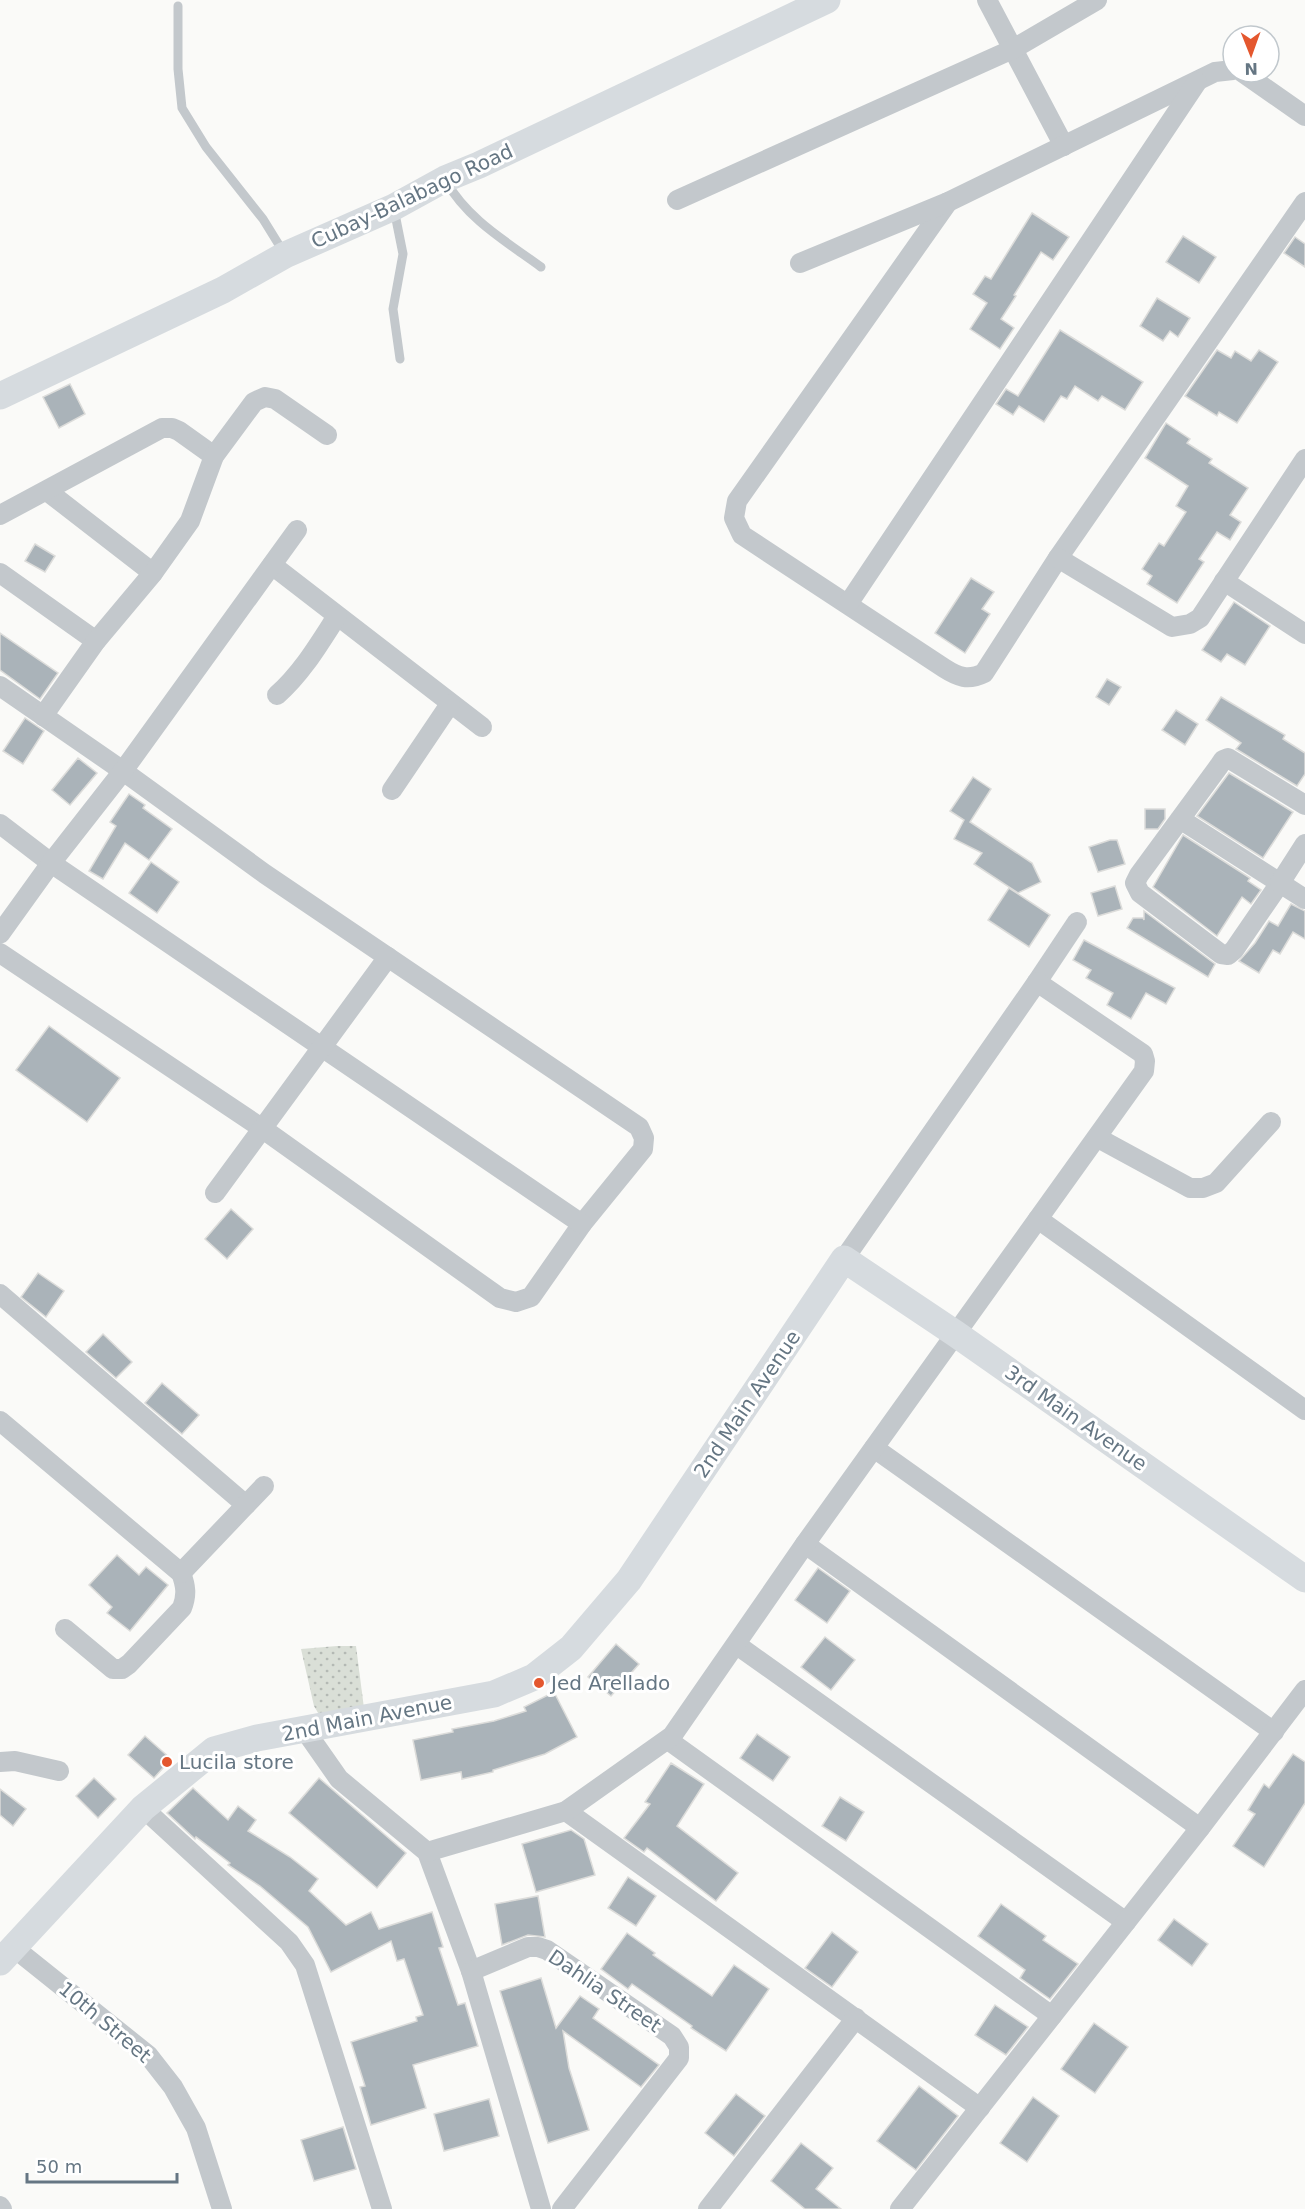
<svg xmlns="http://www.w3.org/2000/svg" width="1305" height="2209" font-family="'DejaVu Sans',sans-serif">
  <defs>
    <pattern id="park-dots" width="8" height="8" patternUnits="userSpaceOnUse" patternTransform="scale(1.5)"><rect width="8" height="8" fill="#dadfd7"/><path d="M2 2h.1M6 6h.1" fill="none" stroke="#b4b9b4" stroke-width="1.8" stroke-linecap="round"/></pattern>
  </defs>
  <rect width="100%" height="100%" fill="#fafaf8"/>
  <!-- park -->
  <path fill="url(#park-dots)" d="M337,1646H356L365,1716L324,1723L314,1706L301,1649Z"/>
  <!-- building -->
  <g fill="#aab3b9" stroke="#dcdcda" stroke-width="1.5">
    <path d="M1032,213L1069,237L1053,260L1041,252L1014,295L1016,296L1001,319L1014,328L1000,349L970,329L987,303L973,294L985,276L991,279Z"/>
    <path d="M1183,236L1216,257L1199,283L1166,262Z"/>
    <path d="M1295,237L1305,244V267L1284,253Z"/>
    <path d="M1157,298L1190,318L1178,337L1170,331L1163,341L1140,326Z"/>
    <path d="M1060,330L1143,382L1125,410L1102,396L1098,401L1075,386L1067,399L1061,396L1044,422L1019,406L1013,415L996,404L1006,389L1018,396Z"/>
    <path d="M1217,350L1231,358L1235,351L1251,361L1259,350L1278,362L1237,423L1219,412L1217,416L1185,396Z"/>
    <path d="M70,384L85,414L59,428L43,397Z"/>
    <path d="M1166,423L1190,439L1187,443L1212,459L1209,463L1248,488L1230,515L1241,522L1230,540L1217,532L1199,559L1204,562L1177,603L1147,584L1152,576L1142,569L1159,543L1164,546L1186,512L1176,506L1188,486L1145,458Z"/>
    <path d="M35,544L55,556L45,572L25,561Z"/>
    <path d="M971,578L994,592L982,609L990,614L965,653L935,633Z"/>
    <path d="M1234,602L1270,626L1245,665L1227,654L1221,662L1202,650Z"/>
    <path d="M0,633L58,673L40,699L0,670Z"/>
    <path d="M1107,679L1121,687L1109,705L1096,697Z"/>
    <path d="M1221,697L1285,735L1283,739L1305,753V774L1297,786L1236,749L1241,743L1206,720Z"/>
    <path d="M1176,710L1198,724L1185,745L1162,730Z"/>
    <path d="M25,718L44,731L23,764L3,751Z"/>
    <path d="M78,758L97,773L70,805L52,790Z"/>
    <path d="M1229,773L1293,812L1263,858L1197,816Z"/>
    <path d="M973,777L991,789L970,822L1032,863L1041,882L1018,893L974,864L982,853L954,839L964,820L950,811Z"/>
    <path d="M129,794L145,805L143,808L172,829L149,860L125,843L103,879L89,871L116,826L110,822Z"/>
    <path d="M1145,809H1165V819L1158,829H1145Z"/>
    <path d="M1183,835L1250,878L1248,881L1261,890L1251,904L1242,897L1217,936L1153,887Z"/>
    <path d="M1110,840H1117L1125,864L1098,872L1089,847Z"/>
    <path d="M151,862L179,882L157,913L129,893Z"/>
    <path d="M1115,886L1122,909L1098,916L1091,893Z"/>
    <path d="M1009,888L1050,915L1029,947L988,920Z"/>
    <path d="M1291,904L1305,911V939L1293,932L1280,954L1273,950L1259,973L1239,961L1255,943L1269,921L1278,926Z"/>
    <path d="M1144,911L1215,964L1208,977L1127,928L1133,918H1143L1144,920Z"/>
    <path d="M1084,940L1175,988L1166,1004L1146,993L1131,1019L1107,1005L1113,993L1086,978L1091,970L1073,960Z"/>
    <path d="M49,1026L120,1078L87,1122L16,1070Z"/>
    <path d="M231,1209L253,1229L227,1259L205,1239Z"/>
    <path d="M38,1273L64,1291L46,1317L21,1297Z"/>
    <path d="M103,1334L132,1362L116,1378L86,1352Z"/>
    <path d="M162,1383L199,1415L182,1434L145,1403Z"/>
    <path d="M117,1555L139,1575L146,1567L168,1585L130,1631L107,1613L112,1607L89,1585Z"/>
    <path d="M818,1568L850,1591L827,1623L795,1600Z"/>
    <path d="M825,1637L855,1660L831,1690L801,1667Z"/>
    <path d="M616,1644L639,1664L611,1696L588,1677Z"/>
    <path d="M554,1692L577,1737L545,1754L493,1770V1772L462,1779L461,1772L421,1780L413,1740L453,1732L452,1729L494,1721L526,1711L524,1707Z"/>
    <path d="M757,1734L790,1757L773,1781L740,1758Z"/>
    <path d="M145,1736L171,1759L154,1778L128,1755Z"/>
    <path d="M1293,1754L1305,1762V1803L1264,1867L1233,1846L1255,1814L1248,1810L1264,1784L1269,1788Z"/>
    <path d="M671,1763L704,1784L677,1826L738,1873L716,1901L647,1848L644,1852L624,1838L650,1804L645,1802Z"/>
    <path d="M94,1778L116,1799L98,1818L76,1796Z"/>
    <path d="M319,1778L406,1853L377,1888L289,1813Z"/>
    <path d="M193,1788L228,1820L238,1806L256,1820L248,1831L290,1857L318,1879L309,1891L346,1925L371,1912L379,1929L432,1912L443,1947L439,1948L458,2005L465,2003L478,2046L413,2065L426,2108L371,2125L360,2087L365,2086L351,2042L417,2021L416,2017L423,2015L404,1959L397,1961L391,1941L331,1972L308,1927L260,1886L228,1865L230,1863L196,1837L195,1839L167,1813Z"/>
    <path d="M0,1789L26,1809L13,1826L0,1815Z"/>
    <path d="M840,1797L864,1812L846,1841L822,1826Z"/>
    <path d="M571,1830L584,1839L595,1875L536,1892L522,1844Z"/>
    <path d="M628,1877L656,1896L636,1926L608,1908Z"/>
    <path d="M538,1896L545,1937L528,1935L502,1945L495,1904Z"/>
    <path d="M1001,1904L1046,1936L1043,1940L1078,1964L1050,1999L1020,1978L1025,1970L978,1936Z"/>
    <path d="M1174,1919L1208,1944L1192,1966L1158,1940Z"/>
    <path d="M832,1932L858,1952L832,1987L805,1968Z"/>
    <path d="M627,1933L655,1953L653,1955L712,1996L734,1965L769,1989L726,2051L691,2028L692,2026L632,1984L628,1989L601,1969Z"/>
    <path d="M541,1978L556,2028L580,1996L599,2009L593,2018L659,2065L641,2087L563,2031L569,2068L589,2130L548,2143L500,1991Z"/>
    <path d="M995,2005L1028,2027L1006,2055L975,2035Z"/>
    <path d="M1094,2023L1128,2047L1095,2093L1061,2069Z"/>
    <path d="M919,2086L958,2116L916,2170L877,2141Z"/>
    <path d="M736,2094L765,2116L734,2156L705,2133Z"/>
    <path d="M1033,2097L1059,2116L1027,2162L1000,2143Z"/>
    <path d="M489,2099L499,2136L444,2151L434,2114Z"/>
    <path d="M343,2127L356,2169L314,2181L301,2140Z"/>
    <path d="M801,2143L833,2168L816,2189L841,2209H805L771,2181Z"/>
  </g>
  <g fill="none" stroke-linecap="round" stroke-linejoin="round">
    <!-- lane -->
    <g stroke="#c3c8cc" stroke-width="9">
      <path d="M178,6V69L182,108L206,147L263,219L284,253"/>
      <path d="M446,181C467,219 507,242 541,267"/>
      <path d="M394,209L403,254L393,309L400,359"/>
    </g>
    <!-- street -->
    <g stroke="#c3c8cc" stroke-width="20">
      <path d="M987,0L1064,146"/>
      <path d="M1242,72L1305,116"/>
      <path d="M677,200L1013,49L1097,0"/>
      <path d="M948,202L737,501L734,518L742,535L944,668C958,677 968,681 984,673L1058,558L1305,202"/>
      <path d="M800,263L948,202L1215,72L1233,70"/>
      <path d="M47,491L153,573"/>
      <path d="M0,515L162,428H172L179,431L214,456"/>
      <path d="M1058,558L1172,627L1190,624L1200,618L1305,459"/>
      <path d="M272,565L482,727"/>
      <path d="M0,573L96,641"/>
      <path d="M1224,581L1305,634"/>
      <path d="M848,604L1197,82"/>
      <path d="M0,686L123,771L265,874L639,1127L644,1138L643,1149L582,1224L531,1297L516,1302L500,1298L263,1129L0,953"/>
      <path d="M277,695C302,673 319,644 337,616"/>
      <path d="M43,716L96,641L153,573L190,521L214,456L254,402L265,397L275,399L327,435"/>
      <path d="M392,790L450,704"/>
      <path d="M1180,819L1280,883L1234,950L1228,955L1221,954L1140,893L1135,883L1139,875L1219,766L1223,760L1228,758L1305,805"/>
      <path d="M0,824L51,863L582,1224"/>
      <path d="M1305,844L1280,883L1305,899"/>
      <path d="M0,934L51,863L123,771L297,530"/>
      <path d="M1037,982L1077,922"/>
      <path d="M1098,1138L1190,1188H1203L1216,1183L1271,1122"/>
      <path d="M215,1193L388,957"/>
      <path d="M1038,1219L1305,1410"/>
      <path d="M0,1294L246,1505"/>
      <path d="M0,1421L181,1573C186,1586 187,1595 182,1608L129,1664L122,1669H113L65,1629"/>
      <path d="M874,1448L1274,1732"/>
      <path d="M805,1544L1200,1828"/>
      <path d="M181,1573L264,1486"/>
      <path d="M737,1645L1126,1922"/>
      <path d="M304,1729L339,1779L427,1852L471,1971L541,2209"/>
      <path d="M668,1740L1052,2016"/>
      <path d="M0,1762L15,1761L59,1771"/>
      <path d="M143,1808L289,1942L305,1965L382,2209"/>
      <path d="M566,1811L980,2108"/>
      <path d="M427,1852L566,1811L672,1736L805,1544L1144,1071L1145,1061L1143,1054L1037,982L844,1259"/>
      <path d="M13,1947L148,2055L173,2087L196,2128L222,2209"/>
      <path d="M471,1971L528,1947H538L547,1950L672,2036L679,2047V2058L562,2209"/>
      <path d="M0,2206L2,2209"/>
      <path d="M708,2209L856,2018"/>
      <path d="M900,2209L1200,1828L1305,1690"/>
    </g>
    <!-- secondary -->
    <g stroke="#d6dbdf" stroke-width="27">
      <path d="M0,396L223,290L285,255L394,207L445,179L479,165L827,0"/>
      <path d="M0,1962L143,1808L214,1750L257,1738L494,1694L534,1677L571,1648L629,1580L844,1259L956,1334L1305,1579"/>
    </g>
  </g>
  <!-- markers -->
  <g fill="#e4572e" stroke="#fff" stroke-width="2">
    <circle cx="539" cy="1683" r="6"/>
    <circle cx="167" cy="1762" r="6"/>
  </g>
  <g text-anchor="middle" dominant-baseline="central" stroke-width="6" stroke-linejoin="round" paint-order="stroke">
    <!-- street labels -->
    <g font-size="20" fill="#657683" stroke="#fff">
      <text transform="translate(412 196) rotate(-25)">Cubay-Balabago Road</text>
      <text transform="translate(747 1404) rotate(-56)">2nd Main Avenue</text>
      <text transform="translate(1076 1418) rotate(35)">3rd Main Avenue</text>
      <text transform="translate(367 1718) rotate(-11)">2nd Main Avenue</text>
      <text transform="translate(605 1991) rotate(34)">Dahlia Street</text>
      <text transform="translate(105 2022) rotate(40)">10th Street</text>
    </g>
    <!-- poi labels -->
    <g font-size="20" fill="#657683" stroke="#fff" text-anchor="start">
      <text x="551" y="1683">Jed Arellado</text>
      <text x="179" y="1762">Lucila store</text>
    </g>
  </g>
  <!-- north arrow -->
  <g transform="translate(1251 54) rotate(179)"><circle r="28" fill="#ffffff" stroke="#c1c8cd" stroke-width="1.5"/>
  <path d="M0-4.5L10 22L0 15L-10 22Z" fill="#e4572e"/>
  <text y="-9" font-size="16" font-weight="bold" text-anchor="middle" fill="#657683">N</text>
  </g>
  <!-- scale -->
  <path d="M27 2173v9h150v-9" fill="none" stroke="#657683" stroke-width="3"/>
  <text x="36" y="2173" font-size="18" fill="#657683" stroke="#ffffff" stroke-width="4.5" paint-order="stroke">50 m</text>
</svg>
